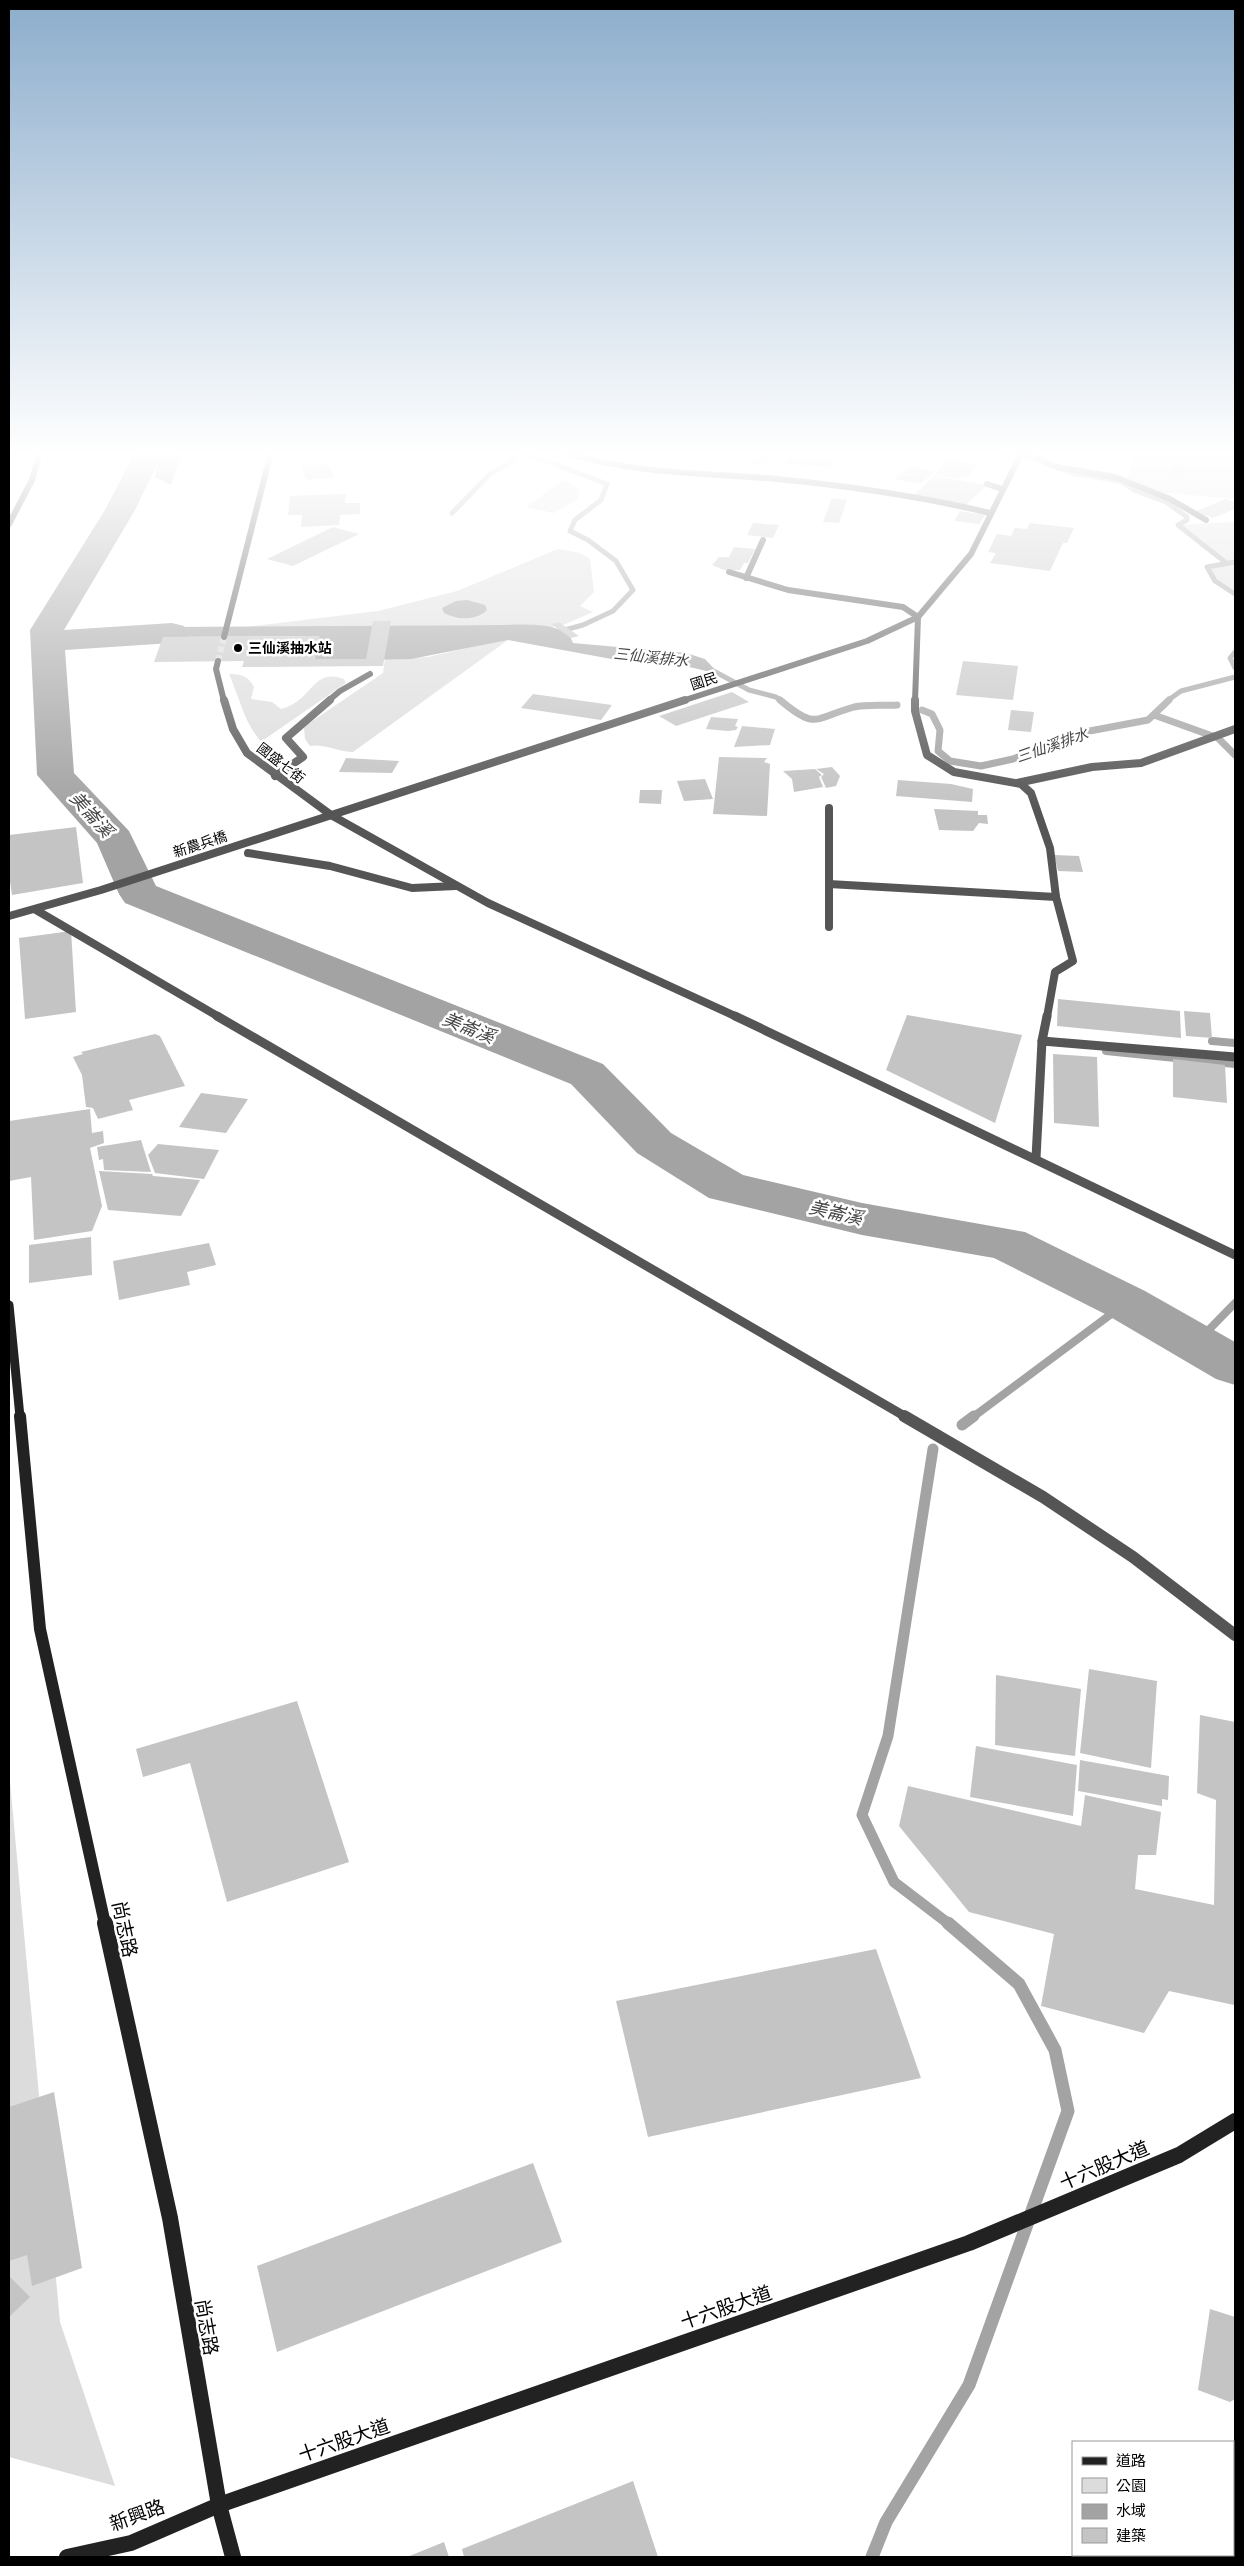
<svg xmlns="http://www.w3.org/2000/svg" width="1244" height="2566" font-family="Ubuntu,'Noto Sans TC',sans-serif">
  <rect width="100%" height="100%" fill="#fff"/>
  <!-- green -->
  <g fill="#dcdcdc">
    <path d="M1136,452H1235V499L1169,493L1150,496L1134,490L1128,485L1127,475Z"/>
    <path d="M563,480L579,488L578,499L554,513L526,507Z"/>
    <path d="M1235,522V594L1215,581L1207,567L1225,562L1178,525Z"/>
    <path d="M558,549L580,553L590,559L594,592L580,606L593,612L563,625L559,622L552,624L555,627L499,625L390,626V621H374L372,627L238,628L378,611L457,591Z"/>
    <path d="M502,640H508L353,752C339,752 323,743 310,746L305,739L304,728L308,724L383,673L385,659L428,657Z"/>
    <path d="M229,674C242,674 248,676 254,687L251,699L272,702L281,709C313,701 312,667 344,679L346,683L262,741L276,755L274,756C244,727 244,709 229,674Z"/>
    <path d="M9,1771L60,2322L115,2486L9,2457Z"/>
  </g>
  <!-- water -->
  <g fill="#a3a3a3">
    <path d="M160,452H182L171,485L155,477Z"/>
    <path d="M467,600L485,605L487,610C476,621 457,620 444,613L442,608L456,601Z"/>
    <path d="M499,625C519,625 566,620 573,643L686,653L705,659L719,674L681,665L617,660L508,640L411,659L314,661L319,636L157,637L165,627Z"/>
  </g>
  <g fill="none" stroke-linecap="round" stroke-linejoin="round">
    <!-- stream-far4 -->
    <g stroke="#a3a3a3" stroke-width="5">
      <path d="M497,452L528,454L607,484L601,500L575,520L570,531L588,540L616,561L633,590L613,611L583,625L557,632"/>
      <path d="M962,452H973"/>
      <path d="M993,452L1037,459"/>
      <path d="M1058,468L1072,473L1120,481L1134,490L1166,502L1187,517V520L1178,525L1225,562"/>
      <path d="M452,513L491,473L508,464L520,453"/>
      <path d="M1235,562L1207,567L1215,581L1235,594"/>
      <path d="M1235,652L1230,658L1235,668"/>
      <path d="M708,668L749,690L776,697L781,701"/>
      <path d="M1167,701L1181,691L1235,677"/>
    </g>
    <!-- stream-far3 -->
    <g stroke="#a3a3a3" stroke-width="7">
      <path d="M780,700C817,731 814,718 854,707C867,704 883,706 897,705"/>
      <path d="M922,710L932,714L940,730L938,751L950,761L981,766L1013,759L1079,733L1148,720L1169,700"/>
      <path d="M1154,715L1218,738L1235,755"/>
    </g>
    <!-- stream-far2 -->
    <g stroke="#a3a3a3" stroke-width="8">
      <path d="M1212,1041L1235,1043"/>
      <path d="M1106,1051L1235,1064"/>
      <path d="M1195,1344L1235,1303"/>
      <path d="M973,1417L1126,1303"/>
    </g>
    <!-- stream-far1 -->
    <g stroke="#a3a3a3" stroke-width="11">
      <path d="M962,1425L974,1416"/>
      <path d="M933,1449L888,1736L862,1815L894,1882L949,1924"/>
    </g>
    <!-- stream -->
    <path stroke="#a3a3a3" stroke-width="13" d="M872,2557L886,2522L969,2385L1068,2111L1055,2050L1019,1984L948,1923"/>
    <!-- river -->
    <path fill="#a3a3a3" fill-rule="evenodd" d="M135,452H163L135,510L64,630L172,623L184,626L189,633L184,640L172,643L65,650L74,773L129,831L156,886L603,1064L671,1133L743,1175L862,1203L1025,1232L1145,1291L1235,1342V1385L1216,1379L1107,1315L994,1258L862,1235L709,1198L637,1153L571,1084L125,903L119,894L97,843L37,775L30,630L105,510Z"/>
  </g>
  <!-- building -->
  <g fill="#c4c4c4">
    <path d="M319,452H355L346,459L315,455Z"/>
    <path d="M755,452H773L766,465L749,464Z"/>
    <path d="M792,452H837L830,467L786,464Z"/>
    <path d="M948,459L976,464V466L968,476L958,478L934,475L942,466L964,470L941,465Z"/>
    <path d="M329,464L334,477L306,480L301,466Z"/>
    <path d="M1173,464L1185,465L1183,475L1171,474Z"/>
    <path d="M910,467L935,471L928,478L902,473Z"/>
    <path d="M901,474H902L927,478L921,484L895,479Z"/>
    <path d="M934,476L987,485L966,505L913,496Z"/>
    <path d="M346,494L345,503H360V514L340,515L339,525L301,527L302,515H288L290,496Z"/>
    <path d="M832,498L847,500L839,523L823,522Z"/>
    <path d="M1226,499L1235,502V509L1213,518L1194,512Z"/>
    <path d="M960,511L985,515L979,524L954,521Z"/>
    <path d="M753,523L779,525L773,538L747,535Z"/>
    <path d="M1030,523L1074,528L1067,543H1063L1050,571L990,563L996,553L988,552L997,534L1011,536L1015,528L1027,529Z"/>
    <path d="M333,527L359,534L293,566L267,559Z"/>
    <path d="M734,547L755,549L748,563H744L740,570H724L712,565L719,557H729Z"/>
    <path d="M373,621H391L383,666L242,667L244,661L154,662L163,637L320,636L314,659H366Z"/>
    <path d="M559,622L563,625L579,636L571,638L551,624Z"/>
    <path d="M963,661L1018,666L1013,700L956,695Z"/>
    <path d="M732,692L749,702L676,726L659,716Z"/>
    <path d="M533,694L612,705L601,720L521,708Z"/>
    <path d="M1011,710L1034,712L1031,732L1008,730Z"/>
    <path d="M711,717L738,719L735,726L738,727L736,730L728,731L706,729Z"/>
    <path d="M742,726L775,729L770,745L734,747Z"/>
    <path d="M719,757L767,758L764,762L770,764L767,816L713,814Z"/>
    <path d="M346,758L399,761L392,773L339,772Z"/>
    <path d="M832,767L840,776L836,786L826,788L821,777L824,774L816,769Z"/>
    <path d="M815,769L822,775L819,777L823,787L794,792L792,779L783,771Z"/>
    <path d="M705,779L713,799L684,801L677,781Z"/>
    <path d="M898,780L951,784L973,789L972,802L896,796Z"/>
    <path d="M640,790H662L661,804L639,803Z"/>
    <path d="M934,809L978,811V815H987L988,824L979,823L973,831L939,830Z"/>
    <path d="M76,827L83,883L12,895L9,875V835Z"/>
    <path d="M1054,855L1079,856L1083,872L1058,871Z"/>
    <path d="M71,931L76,1012L25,1019L19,938Z"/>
    <path d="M1058,999L1180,1011L1181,1038L1057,1026Z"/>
    <path d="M1184,1011L1210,1013L1212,1038L1186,1036Z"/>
    <path d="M907,1015L1022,1035L995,1123L886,1070Z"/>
    <path d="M155,1034L160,1036L185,1086L129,1100L133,1110L98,1119L93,1108L86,1107L82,1075L73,1057L83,1054L81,1052Z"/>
    <path d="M1053,1054L1097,1057L1099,1127L1054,1123Z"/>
    <path d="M1173,1059L1225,1065L1227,1103L1173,1097Z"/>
    <path d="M201,1093L248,1099L226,1133L179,1127Z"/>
    <path d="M90,1109L92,1133L103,1131L104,1143L90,1148L102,1206L92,1231L34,1240L31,1177L9,1181V1121Z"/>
    <path d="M141,1140L151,1172L104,1170L103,1159L99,1160L97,1147Z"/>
    <path d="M158,1144L219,1150L204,1179L155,1173L148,1155Z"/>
    <path d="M99,1171L152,1174L153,1176L200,1180L181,1216L108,1210Z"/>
    <path d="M91,1237L92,1275L29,1283V1245Z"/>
    <path d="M209,1243L216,1265L187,1272L190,1285L119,1300L113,1261Z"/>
    <path d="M1089,1669L1157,1681L1151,1768L1080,1753Z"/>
    <path d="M996,1675L1081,1689L1075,1756L995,1745Z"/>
    <path d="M297,1701L349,1862L227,1902L190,1763L143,1777L136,1749Z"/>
    <path d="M1200,1715L1235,1722L1234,2005L1169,1991L1144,2033L1041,2006L1054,1934L969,1912L899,1826L908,1786L1081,1826L1085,1795L1161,1812L1156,1855H1138L1135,1889L1214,1905L1216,1800L1197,1793Z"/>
    <path d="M976,1746L1077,1765L1073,1816L970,1797Z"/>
    <path d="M1080,1760L1169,1776L1168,1800L1162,1799V1806L1078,1791Z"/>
    <path d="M876,1949L921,2078L648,2137L616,2001Z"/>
    <path d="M54,2092L82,2268L32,2286L27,2255L9,2261V2107Z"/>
    <path d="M533,2163L562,2242L277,2352L257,2266Z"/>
    <path d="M9,2276L30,2297L9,2317Z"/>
    <path d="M1210,2309L1235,2317V2399L1230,2402L1198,2390Z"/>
    <path d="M633,2481L658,2557H464L462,2549Z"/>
    <path d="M444,2542L449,2557H407Z"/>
  </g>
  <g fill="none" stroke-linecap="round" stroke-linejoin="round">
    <!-- street-tunnel -->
    <path stroke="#d9d9d9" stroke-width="6" stroke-dasharray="6 3" stroke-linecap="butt" d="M218,661L224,637"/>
    <!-- lane-far1 -->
    <g stroke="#555" stroke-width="6">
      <path d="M1022,452L1057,467L1115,477L1170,499L1206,520"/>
      <path d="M987,484L1002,489"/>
      <path d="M729,572L788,590L903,607L918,617"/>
      <path d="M746,578L763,540"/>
      <path d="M328,701L340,691L370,674"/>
    </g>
    <!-- lane -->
    <g stroke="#555" stroke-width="8">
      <path d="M275,776L303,757L286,738L330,700"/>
      <path d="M1017,783L1092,767L1141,763L1235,729"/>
      <path d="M829,808V927"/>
      <path d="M829,884L1056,897"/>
    </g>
    <!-- street-far3 -->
    <g stroke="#555" stroke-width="6">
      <path d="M563,452C632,474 705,473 777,479C849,486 920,496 990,513"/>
      <path d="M9,524L32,480L40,452"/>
      <path d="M224,637L271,452"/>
      <path d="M218,661L216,669L224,701"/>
      <path d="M682,701L867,641L918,617L971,554L1022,452"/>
      <path d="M915,701L918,617"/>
    </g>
    <!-- street-far2 -->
    <g stroke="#555" stroke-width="8">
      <path d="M224,700L233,729L247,753L331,815L488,903L737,1017"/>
      <path d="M915,700V711L927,755L954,772L1021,784L1031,793L1050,848L1056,897L1073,961L1055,972L1047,1017"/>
      <path d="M248,853L330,866L412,888L456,886"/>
      <path d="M36,910L219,1017"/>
      <path d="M9,916L101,890L685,700"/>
    </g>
    <!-- street-far1 -->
    <g stroke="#555" stroke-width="9">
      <path d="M217,1016L906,1417"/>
      <path d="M735,1016L1235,1255"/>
      <path d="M1042,1041L1047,1016"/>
      <path d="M1036,1158L1042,1041L1235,1057"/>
    </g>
    <!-- street -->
    <path stroke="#555" stroke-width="12" d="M904,1416L1043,1497L1133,1557L1235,1635"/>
    <!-- secondary-far2 -->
    <path stroke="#222" stroke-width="9" d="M9,1305L20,1417"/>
    <!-- secondary-far1 -->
    <path stroke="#222" stroke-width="12" d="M20,1416L40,1629L105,1924"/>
    <!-- secondary -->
    <g stroke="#222" stroke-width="16">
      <path d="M105,1923L170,2218L219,2505L233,2557"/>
      <path d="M67,2557L131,2543L219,2505L969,2243L1179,2155L1235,2121"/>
    </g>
  </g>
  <!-- sky -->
  <linearGradient id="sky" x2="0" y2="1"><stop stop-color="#8cadcc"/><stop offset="0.56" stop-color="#fff"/><stop offset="1" stop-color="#fff" stop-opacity="0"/></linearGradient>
  <rect width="1244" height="811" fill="url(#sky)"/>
  <!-- markers -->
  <circle fill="#000" stroke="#fff" stroke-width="2" cx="238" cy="648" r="5"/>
  <g text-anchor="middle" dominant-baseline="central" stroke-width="5" stroke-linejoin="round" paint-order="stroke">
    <!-- far-poi labels -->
    <g font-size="14" font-weight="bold" fill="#000" stroke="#fff" text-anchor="start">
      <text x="248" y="648">三仙溪抽水站</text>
    </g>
    <!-- far-street labels -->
    <g font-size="14" fill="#000" stroke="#fff">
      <text transform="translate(704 681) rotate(-18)">國民</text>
      <text transform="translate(281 763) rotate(38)">國盛七街</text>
      <text transform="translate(200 844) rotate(-18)">新農兵橋</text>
    </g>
    <!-- far-water labels -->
    <g font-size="15" font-style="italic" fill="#444" stroke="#fff">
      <text transform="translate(651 657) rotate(6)">三仙溪排水</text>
      <text transform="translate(1052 745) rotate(-19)">三仙溪排水</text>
    </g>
    <!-- water labels -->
    <g font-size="18" font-style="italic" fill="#444" stroke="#fff">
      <text transform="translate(92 814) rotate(48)">美崙溪</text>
      <text transform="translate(469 1027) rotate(22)">美崙溪</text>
      <text transform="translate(836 1212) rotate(13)">美崙溪</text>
    </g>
    <!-- near-street labels -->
    <g font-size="19" fill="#000" stroke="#fff">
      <text transform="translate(125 1929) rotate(78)">尚志路</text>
      <text transform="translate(1104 2165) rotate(-23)">十六股大道</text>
      <text transform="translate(726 2307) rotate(-19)">十六股大道</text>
      <text transform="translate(207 2327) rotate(80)">尚志路</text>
      <text transform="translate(344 2440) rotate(-19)">十六股大道</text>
      <text transform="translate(137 2515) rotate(-20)">新興路</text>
    </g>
  </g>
  <!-- border -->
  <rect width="1244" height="2566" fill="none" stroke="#000000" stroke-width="20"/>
  <!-- legend -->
  <rect x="1072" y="2441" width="162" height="115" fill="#ffffff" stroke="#999999"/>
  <rect x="1082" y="2457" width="25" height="8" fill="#222222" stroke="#999999"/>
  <text x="1116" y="2466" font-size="15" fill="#000000">道路</text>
  <rect x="1082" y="2478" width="25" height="15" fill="#dcdcdc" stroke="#999999"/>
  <text x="1116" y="2491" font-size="15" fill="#000000">公園</text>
  <rect x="1082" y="2504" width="25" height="15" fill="#a3a3a3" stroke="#999999"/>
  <text x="1116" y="2516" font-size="15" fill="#000000">水域</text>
  <rect x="1082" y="2528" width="25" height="15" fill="#c4c4c4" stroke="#999999"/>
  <text x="1116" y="2541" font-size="15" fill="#000000">建築</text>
</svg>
